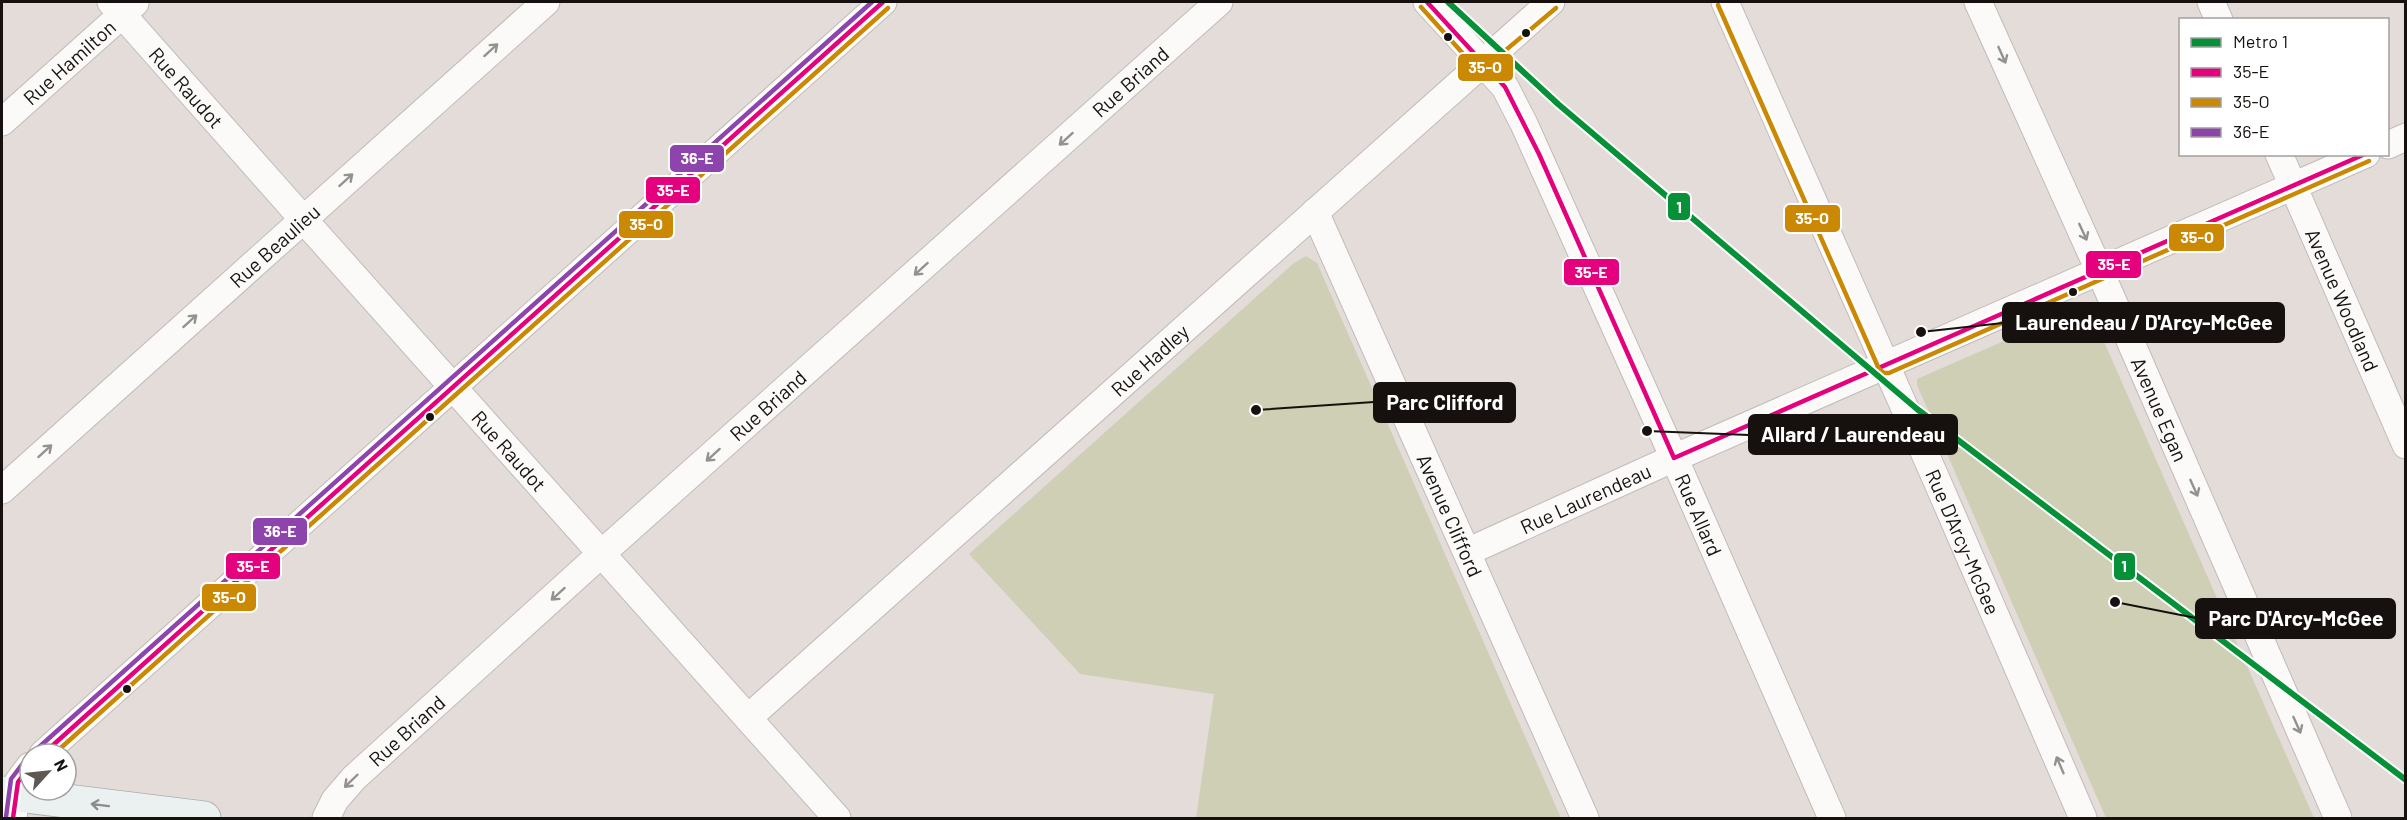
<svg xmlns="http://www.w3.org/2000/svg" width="2407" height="820" font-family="Barlow,sans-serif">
  <rect width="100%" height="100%" fill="#e4dcd9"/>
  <!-- green -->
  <g fill="#cecfb4">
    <path d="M1306,256L1317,263L1561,818H1196L1214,694L1080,674L969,554L1294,263Z"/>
    <path d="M2084,306L2090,310L2314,818H2106L1917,385V379Z"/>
  </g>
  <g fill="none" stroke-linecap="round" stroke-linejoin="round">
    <defs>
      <g id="minor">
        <path id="s1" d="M111,2L303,219L837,818"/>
        <path id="s2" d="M1427,2L1505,87L1524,124L1683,478L1832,818"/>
        <path id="s3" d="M1725,2L1937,481L2083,818"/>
        <path id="s4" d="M1978,2L2108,290L2338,818"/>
        <path d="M2211,2L2219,20"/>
        <path id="s5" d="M2,122L135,3"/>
        <path d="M2388,145L2406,137"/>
        <path id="s6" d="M2279,154L2406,445"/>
        <path id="s7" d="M1315,212L1585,818"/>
        <path id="s8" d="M2,490L546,2"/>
        <path id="s9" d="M1467,552L1674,458L2366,154"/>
        <path id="s10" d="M748,718L1551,2"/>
        <path d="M43,754L883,2"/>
        <path d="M13,818L18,782L30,766"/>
        <path id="s11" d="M326,818L335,800L354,778L601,554L1219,2"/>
      </g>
      <path id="major" d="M2,793L204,818"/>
    </defs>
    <!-- minor casing -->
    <use href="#minor" stroke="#c1bbb9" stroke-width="29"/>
    <!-- major casing -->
    <use href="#major" stroke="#a9afb0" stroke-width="35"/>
    <!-- minor -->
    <use href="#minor" stroke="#fbfaf9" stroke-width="27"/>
    <!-- major -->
    <use href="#major" stroke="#ebf0f1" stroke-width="33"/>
    <defs>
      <g id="bus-1">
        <path d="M1427,2L1505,87L1539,154L1674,458L2365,154"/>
        <path d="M43,754L883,2"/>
        <path d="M13,818L18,782L30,766"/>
      </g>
      <g id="bus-2">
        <path d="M1718,5L1879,369L1884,373H1889L2369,161"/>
        <path d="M1421,7L1476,68L1482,70L1556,8"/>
        <path d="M54,754L888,8"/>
      </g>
      <g id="bus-3">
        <path d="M38,748L872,2"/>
        <path d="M6,817L11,779L24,762"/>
      </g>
    </defs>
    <!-- bus-1 casing -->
    <use href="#bus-1" stroke="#fff" stroke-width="9"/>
    <!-- bus-2 casing -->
    <use href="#bus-2" stroke="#fff" stroke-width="9"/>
    <!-- bus-3 casing -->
    <use href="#bus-3" stroke="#fff" stroke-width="9"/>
    <!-- bus-1 -->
    <use href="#bus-1" stroke="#e5007d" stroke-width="4.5"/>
    <!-- bus-2 -->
    <use href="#bus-2" stroke="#ca8803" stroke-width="4.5"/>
    <!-- bus-3 -->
    <use href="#bus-3" stroke="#8e44ad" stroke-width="4.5"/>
    <defs>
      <path id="metro-1" d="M1448,2L1558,104L1917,409L2406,780"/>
    </defs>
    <!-- metro-1 casing -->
    <use href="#metro-1" stroke="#fff" stroke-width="10"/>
    <!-- metro-1 -->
    <use href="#metro-1" stroke="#069037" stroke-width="6"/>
  </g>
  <!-- one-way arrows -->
  <defs><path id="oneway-shaft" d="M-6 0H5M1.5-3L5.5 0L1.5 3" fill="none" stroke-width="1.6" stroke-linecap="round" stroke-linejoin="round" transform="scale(1.5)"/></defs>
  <g stroke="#94918f">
    <use href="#oneway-shaft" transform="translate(491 50) rotate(-42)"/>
    <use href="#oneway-shaft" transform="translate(2002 55) rotate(66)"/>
    <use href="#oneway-shaft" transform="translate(1066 139) rotate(138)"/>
    <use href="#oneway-shaft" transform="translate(346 180) rotate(-42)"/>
    <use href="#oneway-shaft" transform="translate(2083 232) rotate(65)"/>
    <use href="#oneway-shaft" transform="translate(921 269) rotate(138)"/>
    <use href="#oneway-shaft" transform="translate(190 321) rotate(-42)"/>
    <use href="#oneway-shaft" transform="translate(45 451) rotate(-42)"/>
    <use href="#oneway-shaft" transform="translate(713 455) rotate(138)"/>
    <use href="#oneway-shaft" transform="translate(2194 488) rotate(66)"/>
    <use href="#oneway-shaft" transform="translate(558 594) rotate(138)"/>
    <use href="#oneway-shaft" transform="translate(2297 725) rotate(66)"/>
    <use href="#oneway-shaft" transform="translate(2060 765) rotate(-113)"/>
    <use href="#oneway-shaft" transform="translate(351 781) rotate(136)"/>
  </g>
  <use stroke="#8b8c8b" href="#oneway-shaft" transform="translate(100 805) rotate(-173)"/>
  <!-- markers -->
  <g fill="#16110e" stroke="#fff" stroke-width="2">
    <circle cx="1526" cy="33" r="5"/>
    <circle cx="1448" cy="37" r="5"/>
    <circle cx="2073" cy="292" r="5"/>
    <circle cx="430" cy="417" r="5"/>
    <circle cx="127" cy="689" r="5"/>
  </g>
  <g text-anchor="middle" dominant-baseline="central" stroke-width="4.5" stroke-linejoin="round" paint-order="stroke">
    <!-- street labels -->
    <g font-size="20" fill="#16110e" stroke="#fff">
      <text stroke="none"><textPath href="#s5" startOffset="90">Rue Hamilton</textPath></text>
      <text stroke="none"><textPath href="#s11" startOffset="1092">Rue Briand</textPath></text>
      <text stroke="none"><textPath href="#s1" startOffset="114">Rue Raudot</textPath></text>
      <text stroke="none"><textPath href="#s8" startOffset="366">Rue Beaulieu</textPath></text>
      <text stroke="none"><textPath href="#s6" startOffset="159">Avenue Woodland</textPath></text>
      <text stroke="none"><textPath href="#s10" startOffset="538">Rue Hadley</textPath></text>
      <text stroke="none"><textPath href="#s11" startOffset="606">Rue Briand</textPath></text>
      <text stroke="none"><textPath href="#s4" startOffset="446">Avenue Egan</textPath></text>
      <text stroke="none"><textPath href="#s1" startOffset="600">Rue Raudot</textPath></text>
      <text stroke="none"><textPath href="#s9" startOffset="130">Rue Laurendeau</textPath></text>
      <text stroke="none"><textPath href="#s2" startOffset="585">Rue Allard</textPath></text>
      <text stroke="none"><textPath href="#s7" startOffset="332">Avenue Clifford</textPath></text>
      <text stroke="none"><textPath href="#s3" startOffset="590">Rue D'Arcy-McGee</textPath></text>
      <text stroke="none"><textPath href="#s11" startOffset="120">Rue Briand</textPath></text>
    </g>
  </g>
  <!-- callouts -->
  <path fill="none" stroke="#16110e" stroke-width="2" d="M1921 332L2003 323M1256 410L1374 402M1647 431L1749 435M2115 602L2196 618"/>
  <g fill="#16110e" stroke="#fff" stroke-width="2">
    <circle cx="1921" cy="332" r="6"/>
    <circle cx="1256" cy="410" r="6"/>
    <circle cx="1647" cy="431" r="6"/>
    <circle cx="2115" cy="602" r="6"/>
  </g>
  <g fill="#16110e" stroke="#16110e" stroke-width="2">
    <rect x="2003" y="303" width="281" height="39" rx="6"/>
    <rect x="1374" y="383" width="141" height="39" rx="6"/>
    <rect x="1749" y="415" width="208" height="39" rx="6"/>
    <rect x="2196" y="599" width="199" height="39" rx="6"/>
  </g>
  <g font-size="21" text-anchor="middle" font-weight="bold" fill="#fff">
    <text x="2144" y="330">Laurendeau / D'Arcy-McGee</text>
    <text x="1445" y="410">Parc Clifford</text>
    <text x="1853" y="442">Allard / Laurendeau</text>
    <text x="2296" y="626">Parc D'Arcy-McGee</text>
  </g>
  <g stroke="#fff" stroke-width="2">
    <rect x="1457" y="53" width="57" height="29" rx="6" fill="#ca8803"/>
    <rect x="669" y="144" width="56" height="29" rx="6" fill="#8e44ad"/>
    <rect x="645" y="176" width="56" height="28" rx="6" fill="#e5007d"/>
    <rect x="1667" y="192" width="24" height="29" rx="6" fill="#069037"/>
    <rect x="1784" y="204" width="57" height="29" rx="6" fill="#ca8803"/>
    <rect x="618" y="210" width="56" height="29" rx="6" fill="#ca8803"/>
    <rect x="2168" y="223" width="57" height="29" rx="6" fill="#ca8803"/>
    <rect x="2085" y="250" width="57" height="29" rx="6" fill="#e5007d"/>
    <rect x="1563" y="258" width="57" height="28" rx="6" fill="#e5007d"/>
    <rect x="252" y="517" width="56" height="29" rx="6" fill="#8e44ad"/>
    <rect x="225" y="552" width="56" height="28" rx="6" fill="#e5007d"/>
    <rect x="2113" y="552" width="23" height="29" rx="6" fill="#069037"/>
    <rect x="201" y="583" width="56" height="29" rx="6" fill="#ca8803"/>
  </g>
  <g font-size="16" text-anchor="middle" font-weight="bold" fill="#fff">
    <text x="1485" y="73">35-O</text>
    <text x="697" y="164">36-E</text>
    <text x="673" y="196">35-E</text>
    <text x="1679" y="213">1</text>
    <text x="1812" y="224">35-O</text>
    <text x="646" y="230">35-O</text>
    <text x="2197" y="243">35-O</text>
    <text x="2114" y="270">35-E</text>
    <text x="1591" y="278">35-E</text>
    <text x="280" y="537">36-E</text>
    <text x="253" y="572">35-E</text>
    <text x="2124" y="572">1</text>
    <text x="229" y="603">35-O</text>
  </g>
  <!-- border -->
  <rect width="2407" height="820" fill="none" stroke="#16110e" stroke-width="6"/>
  <!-- legend -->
  <rect x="2179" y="18" width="210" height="138" fill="#ffffff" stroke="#a2a09f" stroke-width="1.5"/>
  <rect x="2191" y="38" width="30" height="9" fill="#069037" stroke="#a2a09f" stroke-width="1.5"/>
  <text x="2233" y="48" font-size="18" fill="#16110e">Metro 1</text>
  <rect x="2191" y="68" width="30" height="9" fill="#e5007d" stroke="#a2a09f" stroke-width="1.5"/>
  <text x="2233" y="78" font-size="18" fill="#16110e">35-E</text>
  <rect x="2191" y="98" width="30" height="9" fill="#ca8803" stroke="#a2a09f" stroke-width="1.5"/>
  <text x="2233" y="108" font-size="18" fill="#16110e">35-O</text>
  <rect x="2191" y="128" width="30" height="9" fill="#8e44ad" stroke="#a2a09f" stroke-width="1.5"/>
  <text x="2233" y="138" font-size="18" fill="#16110e">36-E</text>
  <!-- north arrow -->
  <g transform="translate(48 772) rotate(63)"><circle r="28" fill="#ffffff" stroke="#a2a09f" stroke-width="1.5"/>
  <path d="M0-4.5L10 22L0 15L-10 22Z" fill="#5e5855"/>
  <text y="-9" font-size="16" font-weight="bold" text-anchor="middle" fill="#16110e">N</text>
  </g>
</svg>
